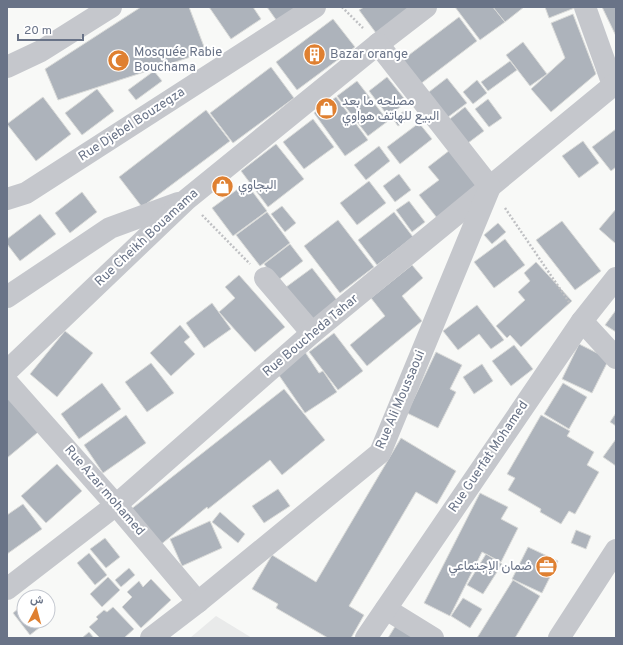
<svg xmlns="http://www.w3.org/2000/svg" width="623" height="645" font-family="Overpass,Vazirmatn,sans-serif">
  <rect width="100%" height="100%" fill="#f8f9f7"/>
  <!-- built -->
  <path fill="#e9eaea" d="M216,616L252,638H190Z"/>
  <!-- building -->
  <g fill="#adb3bb" stroke="#dadbd9">
    <path d="M141,7H189L206,52L58,100L45,69Z"/>
    <path d="M209,7H253L261,19L231,39Z"/>
    <path d="M267,7H302L279,24Z"/>
    <path d="M364,7H411L376,33L359,10Z"/>
    <path d="M455,7H493L505,22L480,40Z"/>
    <path d="M493,7H524L505,22Z"/>
    <path d="M545,7H577L549,18Z"/>
    <path d="M602,7H616V36Z"/>
    <path d="M573,14L596,74L551,112L531,89L565,58L551,23Z"/>
    <path d="M459,17L477,41L419,85L401,61Z"/>
    <path d="M333,19L355,47L297,90L276,62Z"/>
    <path d="M523,42L547,74L530,86L506,55Z"/>
    <path d="M510,61L517,70L488,91L481,82Z"/>
    <path d="M271,67L294,98L233,143L210,113Z"/>
    <path d="M154,71L162,81L136,100L128,90Z"/>
    <path d="M387,77L407,102L388,116L369,91Z"/>
    <path d="M447,78L467,103L444,120L425,95Z"/>
    <path d="M477,80L487,93L473,104L463,92Z"/>
    <path d="M357,81L388,121L368,136L337,96Z"/>
    <path d="M97,89L114,111L82,135L65,113Z"/>
    <path d="M43,97L71,134L36,161L7,124Z"/>
    <path d="M336,97L368,140L345,156L314,113Z"/>
    <path d="M488,99L502,118L489,127L475,109Z"/>
    <path d="M465,107L484,131L464,146L446,122Z"/>
    <path d="M206,110L230,141L142,207L119,177Z"/>
    <path d="M404,111L409,119L398,126L393,119Z"/>
    <path d="M313,119L334,147L304,169L283,142Z"/>
    <path d="M419,123L432,139L400,164L387,147Z"/>
    <path d="M616,129V167L611,171L592,147Z"/>
    <path d="M583,141L599,163L579,178L562,156Z"/>
    <path d="M276,144L304,179L268,207L241,171Z"/>
    <path d="M379,146L390,161L366,180L354,165Z"/>
    <path d="M450,150L482,192L441,223L419,195L439,180L428,167Z"/>
    <path d="M399,174L411,190L395,202L383,186Z"/>
    <path d="M369,181L386,203L357,225L340,203Z"/>
    <path d="M246,183L267,211L233,236L212,208Z"/>
    <path d="M82,192L97,212L70,233L55,213Z"/>
    <path d="M409,201L425,222L412,232L396,210Z"/>
    <path d="M282,206L296,223L285,232L271,214Z"/>
    <path d="M616,209V244L599,229Z"/>
    <path d="M267,212L290,243L260,266L236,235Z"/>
    <path d="M394,212L413,237L377,265L358,240Z"/>
    <path d="M40,214L56,234L20,261L7,244V239Z"/>
    <path d="M338,220L374,267L340,293L304,246Z"/>
    <path d="M562,221L601,271L575,290L536,240Z"/>
    <path d="M498,223L506,232L492,244L484,235Z"/>
    <path d="M505,239L525,265L494,288L474,262Z"/>
    <path d="M290,244L303,261L277,281L264,264Z"/>
    <path d="M536,262L572,301L521,347L510,335L507,338L496,326L525,300L518,292L530,281L524,273Z"/>
    <path d="M412,265L423,278L402,296L422,321L367,366L350,345L385,316L371,298Z"/>
    <path d="M312,268L340,304L310,327L282,290Z"/>
    <path d="M239,275L285,327L255,352L219,312L235,298L225,287Z"/>
    <path d="M212,303L231,329L204,348L186,323Z"/>
    <path d="M477,305L504,340L491,349L479,334L458,350L443,331Z"/>
    <path d="M616,310V332L605,325Z"/>
    <path d="M180,325L190,337L184,342L195,354L171,376L150,353Z"/>
    <path d="M65,331L93,353L57,397L30,374Z"/>
    <path d="M334,333L363,371L338,390L309,352Z"/>
    <path d="M579,344L609,359L592,393L562,379Z"/>
    <path d="M514,345L533,369L511,386L492,361Z"/>
    <path d="M305,352L319,373L323,371L337,392L305,413L276,371Z"/>
    <path d="M436,352L462,365L450,389L456,392L438,428L407,413Z"/>
    <path d="M151,363L174,393L147,412L125,382Z"/>
    <path d="M482,364L493,381L474,394L463,377Z"/>
    <path d="M102,383L121,409L79,439L61,414Z"/>
    <path d="M563,383L587,397L569,429L544,414Z"/>
    <path d="M284,389L325,440L282,475L270,460L208,509L207,507L159,546L130,510Z"/>
    <path d="M14,394L43,428L7,458V400Z"/>
    <path d="M616,413V426L610,422Z"/>
    <path d="M126,415L146,443L103,473L84,445Z"/>
    <path d="M541,415L570,431L567,436L594,452L587,465L599,472L575,514L569,511L561,524L540,512L541,509L508,490L515,478L507,474Z"/>
    <path d="M401,438L456,471L437,504L416,492L349,606L364,615L351,638H328L276,608L278,604L252,589L272,555L316,582Z"/>
    <path d="M616,439V466L603,457Z"/>
    <path d="M57,464L82,491L46,523L21,496Z"/>
    <path d="M278,489L290,506L264,523L252,506Z"/>
    <path d="M480,493L508,507L501,519L518,528L501,562L482,552L450,616L424,603Z"/>
    <path d="M23,504L42,529L7,554V515Z"/>
    <path d="M220,512L245,534L238,543L212,522Z"/>
    <path d="M210,521L222,548L182,566L170,539Z"/>
    <path d="M576,530L591,536L586,549L571,543Z"/>
    <path d="M105,538L120,557L106,568L90,549Z"/>
    <path d="M528,547L558,561L542,593L512,579Z"/>
    <path d="M89,553L107,575L95,585L77,563Z"/>
    <path d="M486,554L502,564L483,594L467,585Z"/>
    <path d="M129,568L135,575L121,587L115,580Z"/>
    <path d="M108,577L120,590L102,607L90,594Z"/>
    <path d="M151,579L171,600L141,628L122,607L132,597L127,592L139,581L143,587Z"/>
    <path d="M513,580L540,596L515,638H477Z"/>
    <path d="M463,598L482,609L470,628L451,616Z"/>
    <path d="M24,604V621H48V619L49,620L30,635L13,613Z"/>
    <path d="M113,607L134,629L124,638H100L89,627L98,619L96,617L104,610L107,612Z"/>
    <path d="M396,625L416,638H388Z"/>
    <path d="M89,632L94,638H82Z"/>
  </g>
  <g fill="none" stroke-linecap="round" stroke-linejoin="round">
    <!-- path -->
    <g stroke="#bfc0c3" stroke-width="2.5" stroke-dasharray="2 2" stroke-linecap="butt">
      <path d="M342,7L363,28"/>
      <path d="M505,208L569,302"/>
      <path d="M202,215L250,264"/>
    </g>
    <!-- minor -->
    <g stroke="#c5c7cc" stroke-width="22">
      <path d="M585,7L613,85"/>
      <path d="M7,67L41,51L111,7"/>
      <path d="M7,199L26,193L315,7"/>
      <path d="M265,278L312,333"/>
      <path d="M7,297L110,228L178,203"/>
      <path d="M582,321L616,358"/>
      <path d="M7,371L186,200L378,44L426,7"/>
      <path d="M7,382L116,505L198,602"/>
      <path d="M7,589L116,505L312,333L616,83"/>
      <path d="M386,609L433,638"/>
      <path d="M151,638L198,602L380,453L490,187L378,44"/>
      <path d="M366,638L582,321L616,278"/>
      <path d="M559,638L616,550"/>
    </g>
  </g>
  <!-- icons -->
  <defs>
    <symbol id="building-disc" viewBox="-11 -11 22 22"><circle r="9.5" fill="#df8031" stroke="#fff"/><path d="M-4-6H4V6H1V3H-1V6H-4ZM-2.5-4.3h1.7v1.8h-1.7ZM.8-4.3h1.7v1.8H.8ZM-2.5-1h1.7V.8h-1.7ZM.8-1h1.7V.8H.8Z" fill="#fff"/></symbol>
    <symbol id="mosque-disc" viewBox="-11 -11 22 22"><circle r="9.5" fill="#df8031" stroke="#fff"/><path d="M3.5-4.9A6 6 0 1 0 3.5 4.9A5 5 0 1 1 3.5-4.9Z" fill="#fff"/></symbol>
    <symbol id="shop-disc" viewBox="-11 -11 22 22"><circle r="9.5" fill="#df8031" stroke="#fff"/><path d="M-5-2.5h2.3a2.7 3.5 0 0 1 5.4 0H5L5.5 6h-11ZM-1.5-2.5h3a1.5 2.3 0 0 0-3 0Z" fill="#fff"/></symbol>
    <symbol id="office-disc" viewBox="-11 -11 22 22"><circle r="9.5" fill="#df8031" stroke="#fff"/><path d="M-6-3h4V-5.5h4V-3h4V5H-6ZM-1-4.5V-3h2v-1.5ZM-6 0V1H6V0Z" fill="#fff"/></symbol>
  </defs>
  <g fill-rule="evenodd">
    <use href="#building-disc" x="302" y="42" width="25" height="25"/>
    <use href="#mosque-disc" x="106" y="48" width="25" height="25"/>
    <use href="#shop-disc" x="314" y="96" width="25" height="25"/>
    <use href="#shop-disc" x="210" y="174" width="25" height="25"/>
    <use href="#office-disc" x="534" y="554" width="25" height="25"/>
  </g>
  <g text-anchor="middle" dominant-baseline="central" stroke-width="4" stroke-linejoin="round" paint-order="stroke">
    <!-- poi labels -->
    <g font-size="13" fill="#697387" stroke="#fff" text-anchor="start">
      <text x="134" y="53">Mosquée Rabie<tspan x="134" dy="15">Bouchama</tspan></text>
      <text x="330" y="55">Bazar orange</text>
      <text x="342" y="102">مصلحه ما بعد<tspan x="342" dy="15">البيع للهاتف هواوي</tspan></text>
      <text x="238" y="186">البجاوي</text>
      <text x="532" y="567" text-anchor="end">ضمان الإجتماعي</text>
    </g>
    <!-- street labels -->
    <g font-size="13" fill="#697387" stroke="#fff">
      <text transform="translate(132 125) rotate(-33)">Rue Djebel Bouzegza</text>
      <text transform="translate(147 238) rotate(-43)">Rue Cheikh Bouamama</text>
      <text transform="translate(311 336) rotate(-40)">Rue Boucheda Tahar</text>
      <text transform="translate(401 400) rotate(-67)">Rue Ali Moussaoui</text>
      <text transform="translate(489 457) rotate(-56)">Rue Guerfat Mohamed</text>
      <text transform="translate(104 491) rotate(49)">Rue Azar mohamed</text>
    </g>
  </g>
  <!-- border -->
  <rect width="623" height="645" fill="none" stroke="#697387" stroke-width="16"/>
  <!-- north arrow -->
  <g transform="translate(36 609) rotate(6)"><circle r="19" fill="#ffffff" stroke="#c3c7cf"/>
  <path d="M0-3L7 15L0 10L-7 15Z" fill="#df8031"/>
  <text y="-6" font-size="11" font-weight="bold" text-anchor="middle" fill="#697387">ش</text>
  </g>
  <!-- scale -->
  <path d="M18 34v6h65v-6" fill="none" stroke="#697387" stroke-width="2"/>
  <text x="24" y="34" font-size="12" fill="#697387" stroke="#ffffff" stroke-width="3" paint-order="stroke">20 m</text>
</svg>
